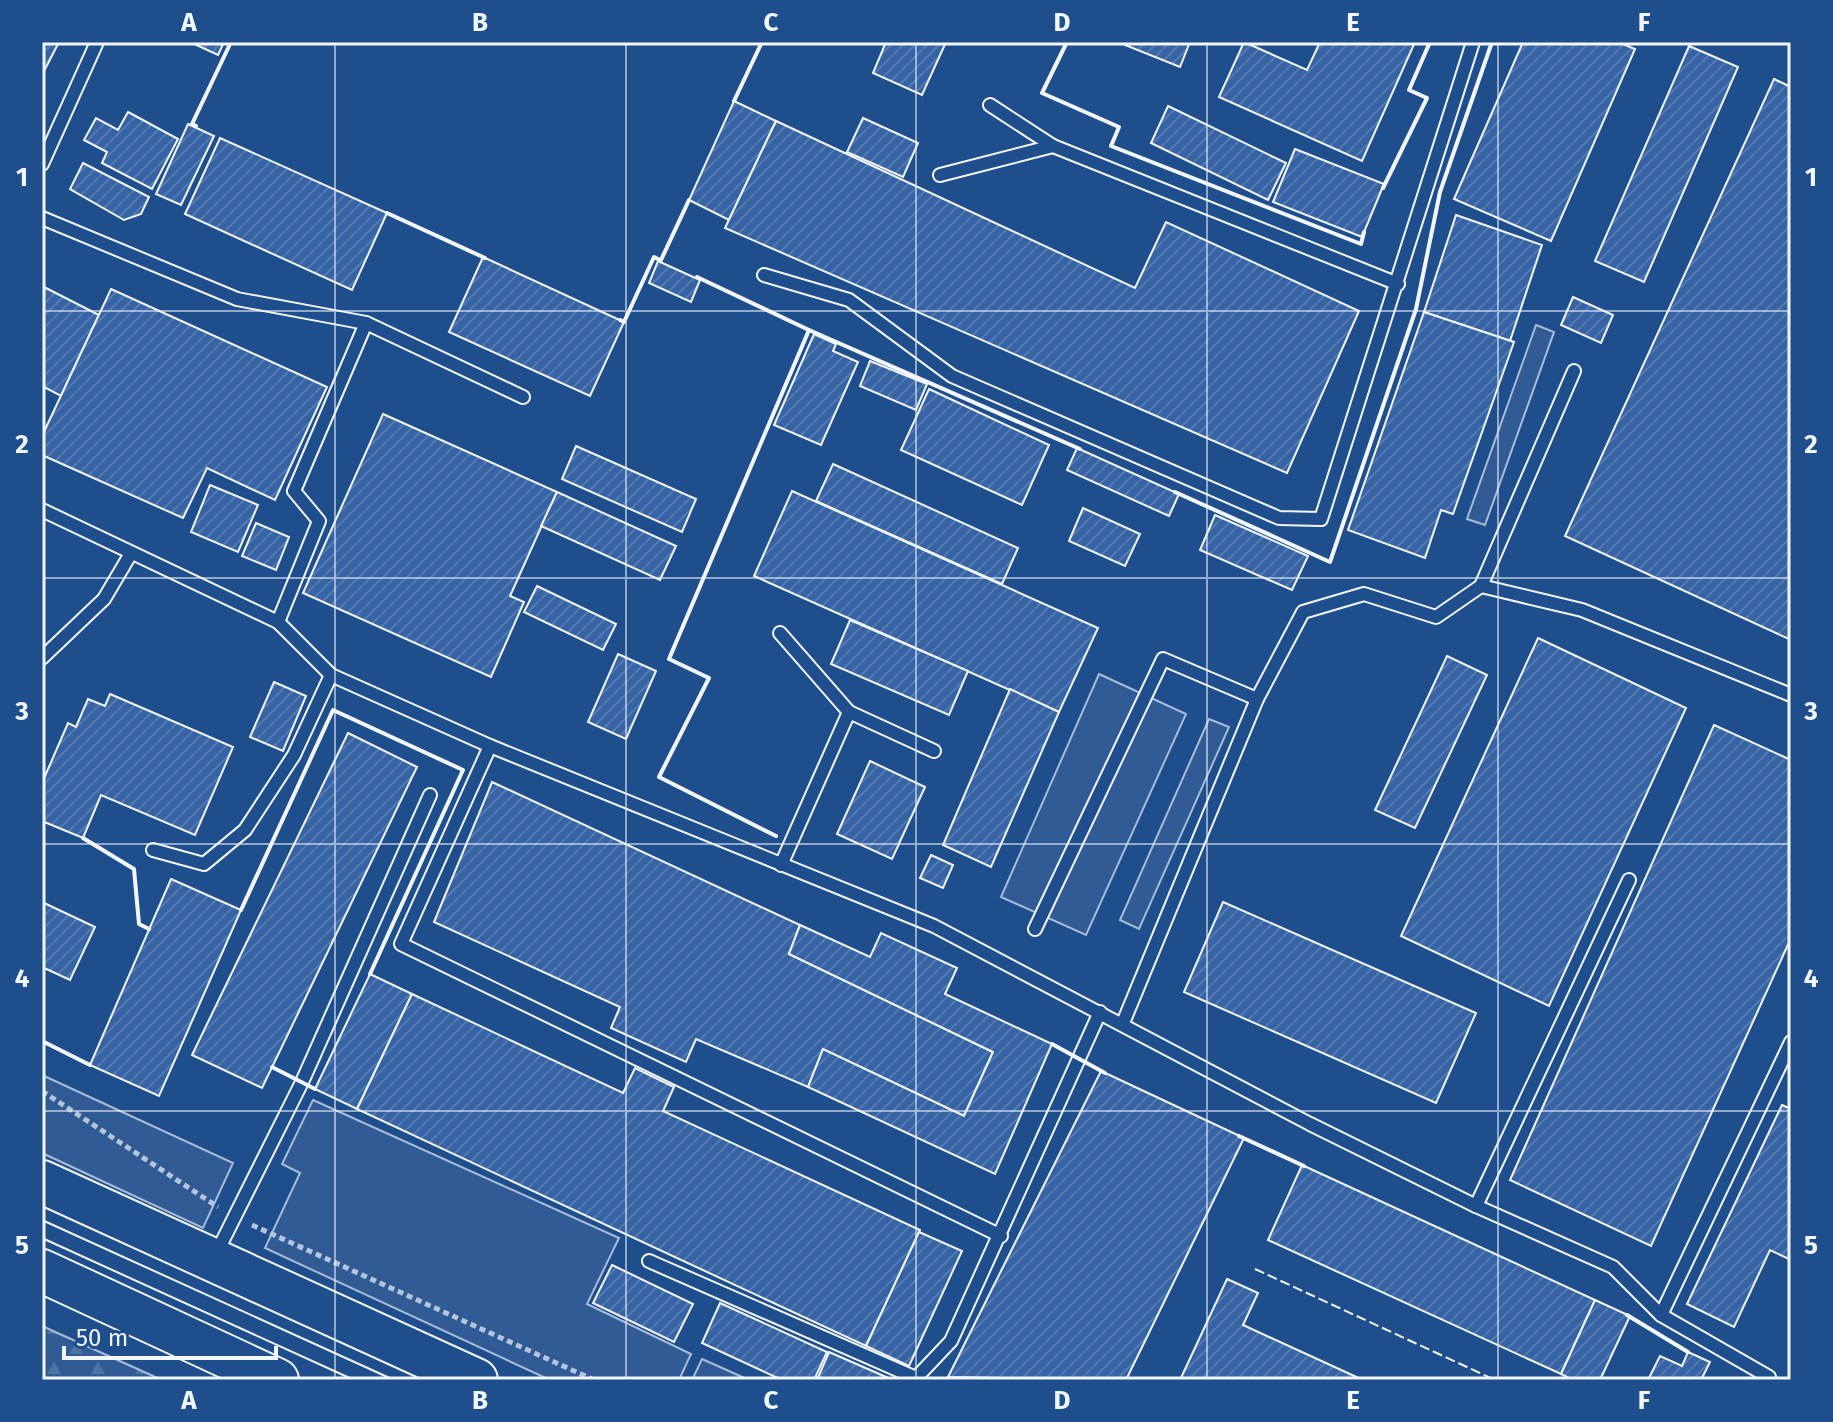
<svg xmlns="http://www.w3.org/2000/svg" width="1833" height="1422" font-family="'Fira Sans',sans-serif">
  <defs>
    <pattern id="forest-firs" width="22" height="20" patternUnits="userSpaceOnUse" patternTransform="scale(2)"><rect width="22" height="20" fill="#305b95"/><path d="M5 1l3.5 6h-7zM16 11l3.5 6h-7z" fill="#4e73a5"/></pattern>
    <pattern id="building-hatch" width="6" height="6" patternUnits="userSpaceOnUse" patternTransform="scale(2)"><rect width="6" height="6" fill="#3563a3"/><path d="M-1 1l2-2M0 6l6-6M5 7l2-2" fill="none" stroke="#537ab1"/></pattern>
  </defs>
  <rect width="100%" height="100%" fill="#1f4e8c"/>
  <!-- built -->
  <g fill="#305b95" stroke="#a8bbd7" stroke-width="2">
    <path d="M1536,325L1554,332L1485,525L1467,519Z"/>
    <path d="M1099,674L1186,714L1086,935L1001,897Z"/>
    <path d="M1209,719L1229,727L1139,929L1120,920Z"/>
    <path d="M42,1075L233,1163L203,1228L42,1153Z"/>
    <path d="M313,1100L619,1238L587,1304L691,1354L679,1380H550L265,1248L300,1173L282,1164Z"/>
    <path d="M702,1359L749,1380H692Z"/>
  </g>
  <!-- forest -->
  <path fill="url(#forest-firs)" stroke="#a8bbd7" stroke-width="2" d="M42,1326L162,1380H42Z"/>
  <!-- building -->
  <g fill="url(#building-hatch)" stroke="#f2f6ff" stroke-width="2">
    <path d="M42,42H59L42,75Z"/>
    <path d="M190,42H224L218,55Z"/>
    <path d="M886,42H946L922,95L873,73Z"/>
    <path d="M1126,42H1190L1180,67L1125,45Z"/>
    <path d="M1244,42L1307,70L1320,42H1415L1362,161L1219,97Z"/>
    <path d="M1523,42H1618L1635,49L1551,241L1454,199Z"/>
    <path d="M1689,46L1738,67L1644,282L1595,261Z"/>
    <path d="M1774,79L1791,87V640L1565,536Z"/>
    <path d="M734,101L776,121L729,220L689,200Z"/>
    <path d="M1168,106L1286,163L1268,200L1151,143Z"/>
    <path d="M128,112L178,139L152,189L102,163L107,152L84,140L96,118L118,130Z"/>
    <path d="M863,118L918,143L903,177L847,152Z"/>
    <path d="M776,121L1135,288L1166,222L1359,311L1287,473L725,228Z"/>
    <path d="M188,124L214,136L181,205L156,194Z"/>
    <path d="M220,138L387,213L352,290L185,214Z"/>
    <path d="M1295,149L1384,184L1362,237L1273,202Z"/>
    <path d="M83,163L149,197L141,214L124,220L70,189Z"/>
    <path d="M1456,215L1542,245L1510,341L1424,312Z"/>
    <path d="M483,257L624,322L590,396L449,332Z"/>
    <path d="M658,261L700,280L691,302L649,283Z"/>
    <path d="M42,286L99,315L61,396L42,386Z"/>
    <path d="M111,289L327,387L275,500L207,468L183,518L42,455V436Z"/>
    <path d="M1573,297L1613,315L1601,343L1561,325Z"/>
    <path d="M1424,312L1514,342L1453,514L1441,510L1425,558L1348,530Z"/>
    <path d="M814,334L836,344L833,351L858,362L821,445L774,425Z"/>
    <path d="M870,361L927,384L916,410L860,386Z"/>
    <path d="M929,389L1049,445L1022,505L901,450Z"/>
    <path d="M383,414L557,492L510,596L524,602L491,677L303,593Z"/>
    <path d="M576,446L696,499L682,532L562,479Z"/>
    <path d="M1077,448L1179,494L1169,516L1067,470Z"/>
    <path d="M833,464L1018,548L1002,584L816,501Z"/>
    <path d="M210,485L258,505L238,552L191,532Z"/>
    <path d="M792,491L1098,628L1059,712L754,576Z"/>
    <path d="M557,492L676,546L660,580L541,526Z"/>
    <path d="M1083,508L1140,534L1125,566L1069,541Z"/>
    <path d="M1215,515L1308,556L1292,590L1200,550Z"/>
    <path d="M256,523L289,537L276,570L242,556Z"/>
    <path d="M537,586L616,624L603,650L524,612Z"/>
    <path d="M850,620L968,671L949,715L831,664Z"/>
    <path d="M1538,638L1686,708L1549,1006L1401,936Z"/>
    <path d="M618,654L656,671L626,739L588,722Z"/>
    <path d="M1447,656L1487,675L1415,828L1375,810Z"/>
    <path d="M274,682L306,696L283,751L250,737Z"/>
    <path d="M1010,689L1059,712L991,867L943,845Z"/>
    <path d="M110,694L233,747L195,835L101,795L83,838L42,821V783L68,723L76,727L88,699L105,706Z"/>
    <path d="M1714,725L1791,760V938L1651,1246L1510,1180Z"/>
    <path d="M348,733L417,767L262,1088L192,1055Z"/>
    <path d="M870,761L925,787L892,859L837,834Z"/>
    <path d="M492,782L800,925L789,954L993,1052L964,1116L823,1049L808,1087L696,1039L686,1062L611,1028L620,1007L434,922Z"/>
    <path d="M931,855L953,865L943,888L920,878Z"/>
    <path d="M171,879L241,910L159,1096L90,1065Z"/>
    <path d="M42,902L95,927L70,980L42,967Z"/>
    <path d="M1223,902L1476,1013L1436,1103L1184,992Z"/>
    <path d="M800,925L870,957L881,933L957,968L945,994L1052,1044L995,1174L808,1087L823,1049L964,1116L993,1052L789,954Z"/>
    <path d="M370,974L412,994L357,1109L315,1089Z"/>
    <path d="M412,994L623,1093L635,1068L674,1087L663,1111L920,1230L866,1346L357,1109Z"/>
    <path d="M1101,1071L1244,1138L1126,1380L948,1377Z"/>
    <path d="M1782,1105L1791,1109V1260L1770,1250L1734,1327L1687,1304Z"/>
    <path d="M1302,1165L1595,1300L1561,1374L1268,1240Z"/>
    <path d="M919,1232L962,1251L909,1366L866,1346Z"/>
    <path d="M612,1265L693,1304L674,1342L593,1303Z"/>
    <path d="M1227,1279L1258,1293L1243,1325L1363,1380H1180Z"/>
    <path d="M1595,1300L1630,1316L1600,1380H1573L1561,1374Z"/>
    <path d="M720,1303L827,1352L814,1380H782L702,1343Z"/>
    <path d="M829,1352L893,1380H817Z"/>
    <path d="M1688,1352L1710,1362L1701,1380H1648L1660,1356L1682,1366Z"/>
  </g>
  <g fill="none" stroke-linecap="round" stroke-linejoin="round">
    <defs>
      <g id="service">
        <path d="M990,105L1053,146L1398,284"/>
        <path d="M42,164L97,42"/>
        <path d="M940,175L1053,146"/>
        <path d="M42,218L237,299L366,323L294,491L319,521L278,622"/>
        <path d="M764,275L849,300L952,376L1279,518L1321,519L1473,42"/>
        <path d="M366,323L523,397"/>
        <path d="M42,510L278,622L331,675L490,746L934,926L1310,1124L1476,1206L1613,1267L1661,1315L1769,1377"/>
        <path d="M1481,586L1574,371"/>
        <path d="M780,633L849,712"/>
        <path d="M42,658L104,599L130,555"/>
        <path d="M490,746L401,944L1001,1236"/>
        <path d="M153,850L204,864L245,830L294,755L331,675"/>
        <path d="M781,865L849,712L934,751"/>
        <path d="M1035,929L1163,659L1257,699"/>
        <path d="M1123,1023L1257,699L1303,612L1364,594L1436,617L1481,586L1582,610L1791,695"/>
        <path d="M1476,1206L1629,880"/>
        <path d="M215,1256L302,1082L430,795"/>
        <path d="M649,1261L916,1378L951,1341L1100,1012"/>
        <path d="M1661,1315L1791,1042"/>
      </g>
      <g id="trunk">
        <path d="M42,1182L476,1380"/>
        <path d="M42,1271L277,1380"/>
      </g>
    </defs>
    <!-- service casing -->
    <use href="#service" stroke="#f2f6ff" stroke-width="16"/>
    <!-- trunk casing -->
    <use href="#trunk" stroke="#f2f6ff" stroke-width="46"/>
    <!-- path -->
    <g stroke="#b3c4dc" stroke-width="5" stroke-dasharray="6 4" stroke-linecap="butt">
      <path d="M42,1091L218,1207"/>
      <path d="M252,1225L594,1380"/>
    </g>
    <!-- service -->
    <use href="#service" stroke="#1f4e8c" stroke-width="12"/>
    <!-- trunk -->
    <use href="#trunk" stroke="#1f4e8c" stroke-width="42"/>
    <!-- tram -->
    <g stroke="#f2f6ff" stroke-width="2">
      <path d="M42,1220L394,1380"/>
      <path d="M42,1238L354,1380"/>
    </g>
    <!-- fence -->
    <path stroke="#f2f6ff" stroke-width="2" stroke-dasharray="10 4" stroke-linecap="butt" d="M1255,1269L1495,1380"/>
    <!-- wall -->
    <g stroke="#f2f6ff" stroke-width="4">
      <path d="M1067,42L1042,93L1119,127L1111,146L1361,244L1364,232"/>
      <path d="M1117,42H1120"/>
      <path d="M734,101L762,42"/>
      <path d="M196,126L192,124L231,42"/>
      <path d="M1383,188L1427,98L1409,90L1430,42"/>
      <path d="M387,213L485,258"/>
      <path d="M661,260L689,200"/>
      <path d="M697,277L809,330"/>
      <path d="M620,320L624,322L654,257L660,260"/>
      <path d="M1175,492L1330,562L1416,309L1440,192L1492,42"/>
      <path d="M776,836L659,777L709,678L669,659L809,330L1080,449"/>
      <path d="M83,838L134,869L139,924L149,929"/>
      <path d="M241,910L333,710L463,770L370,974"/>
      <path d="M42,1041L90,1065"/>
      <path d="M1052,1044L1105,1073"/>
      <path d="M272,1067L315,1089"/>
      <path d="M1239,1136L1304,1166"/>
      <path d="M1627,1315L1688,1352"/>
    </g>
  </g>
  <!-- grid -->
  <path fill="none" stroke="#f2f6ff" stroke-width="2" stroke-opacity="0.55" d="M335,42V1380M626,42V1380M916,42V1380M1207,42V1380M1498,42V1380M42,311H1791M42,578H1791M42,844H1791M42,1111H1791"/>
  <!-- border -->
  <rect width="1833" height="1422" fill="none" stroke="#1f4e8c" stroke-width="88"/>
  <!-- scale -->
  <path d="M64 1346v12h212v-12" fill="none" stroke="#f2f6ff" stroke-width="4"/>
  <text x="76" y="1346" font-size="24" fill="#f2f6ff" stroke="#1f4e8c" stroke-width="6" paint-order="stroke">50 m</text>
  <rect x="44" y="44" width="1745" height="1334" fill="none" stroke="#f2f6ff" stroke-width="3"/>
  <g font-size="26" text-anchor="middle" font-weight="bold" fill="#f2f6ff">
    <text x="189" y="31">A</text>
    <text x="480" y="31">B</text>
    <text x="771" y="31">C</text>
    <text x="1062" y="31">D</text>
    <text x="1353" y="31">E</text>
    <text x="1644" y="31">F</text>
    <text x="22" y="186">1</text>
    <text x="1811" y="186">1</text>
    <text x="22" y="453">2</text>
    <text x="1811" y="453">2</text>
    <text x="22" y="720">3</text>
    <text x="1811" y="720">3</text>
    <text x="22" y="987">4</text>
    <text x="1811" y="987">4</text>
    <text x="22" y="1254">5</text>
    <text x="1811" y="1254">5</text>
    <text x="189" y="1409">A</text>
    <text x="480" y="1409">B</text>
    <text x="771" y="1409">C</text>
    <text x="1062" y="1409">D</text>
    <text x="1353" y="1409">E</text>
    <text x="1644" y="1409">F</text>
  </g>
</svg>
